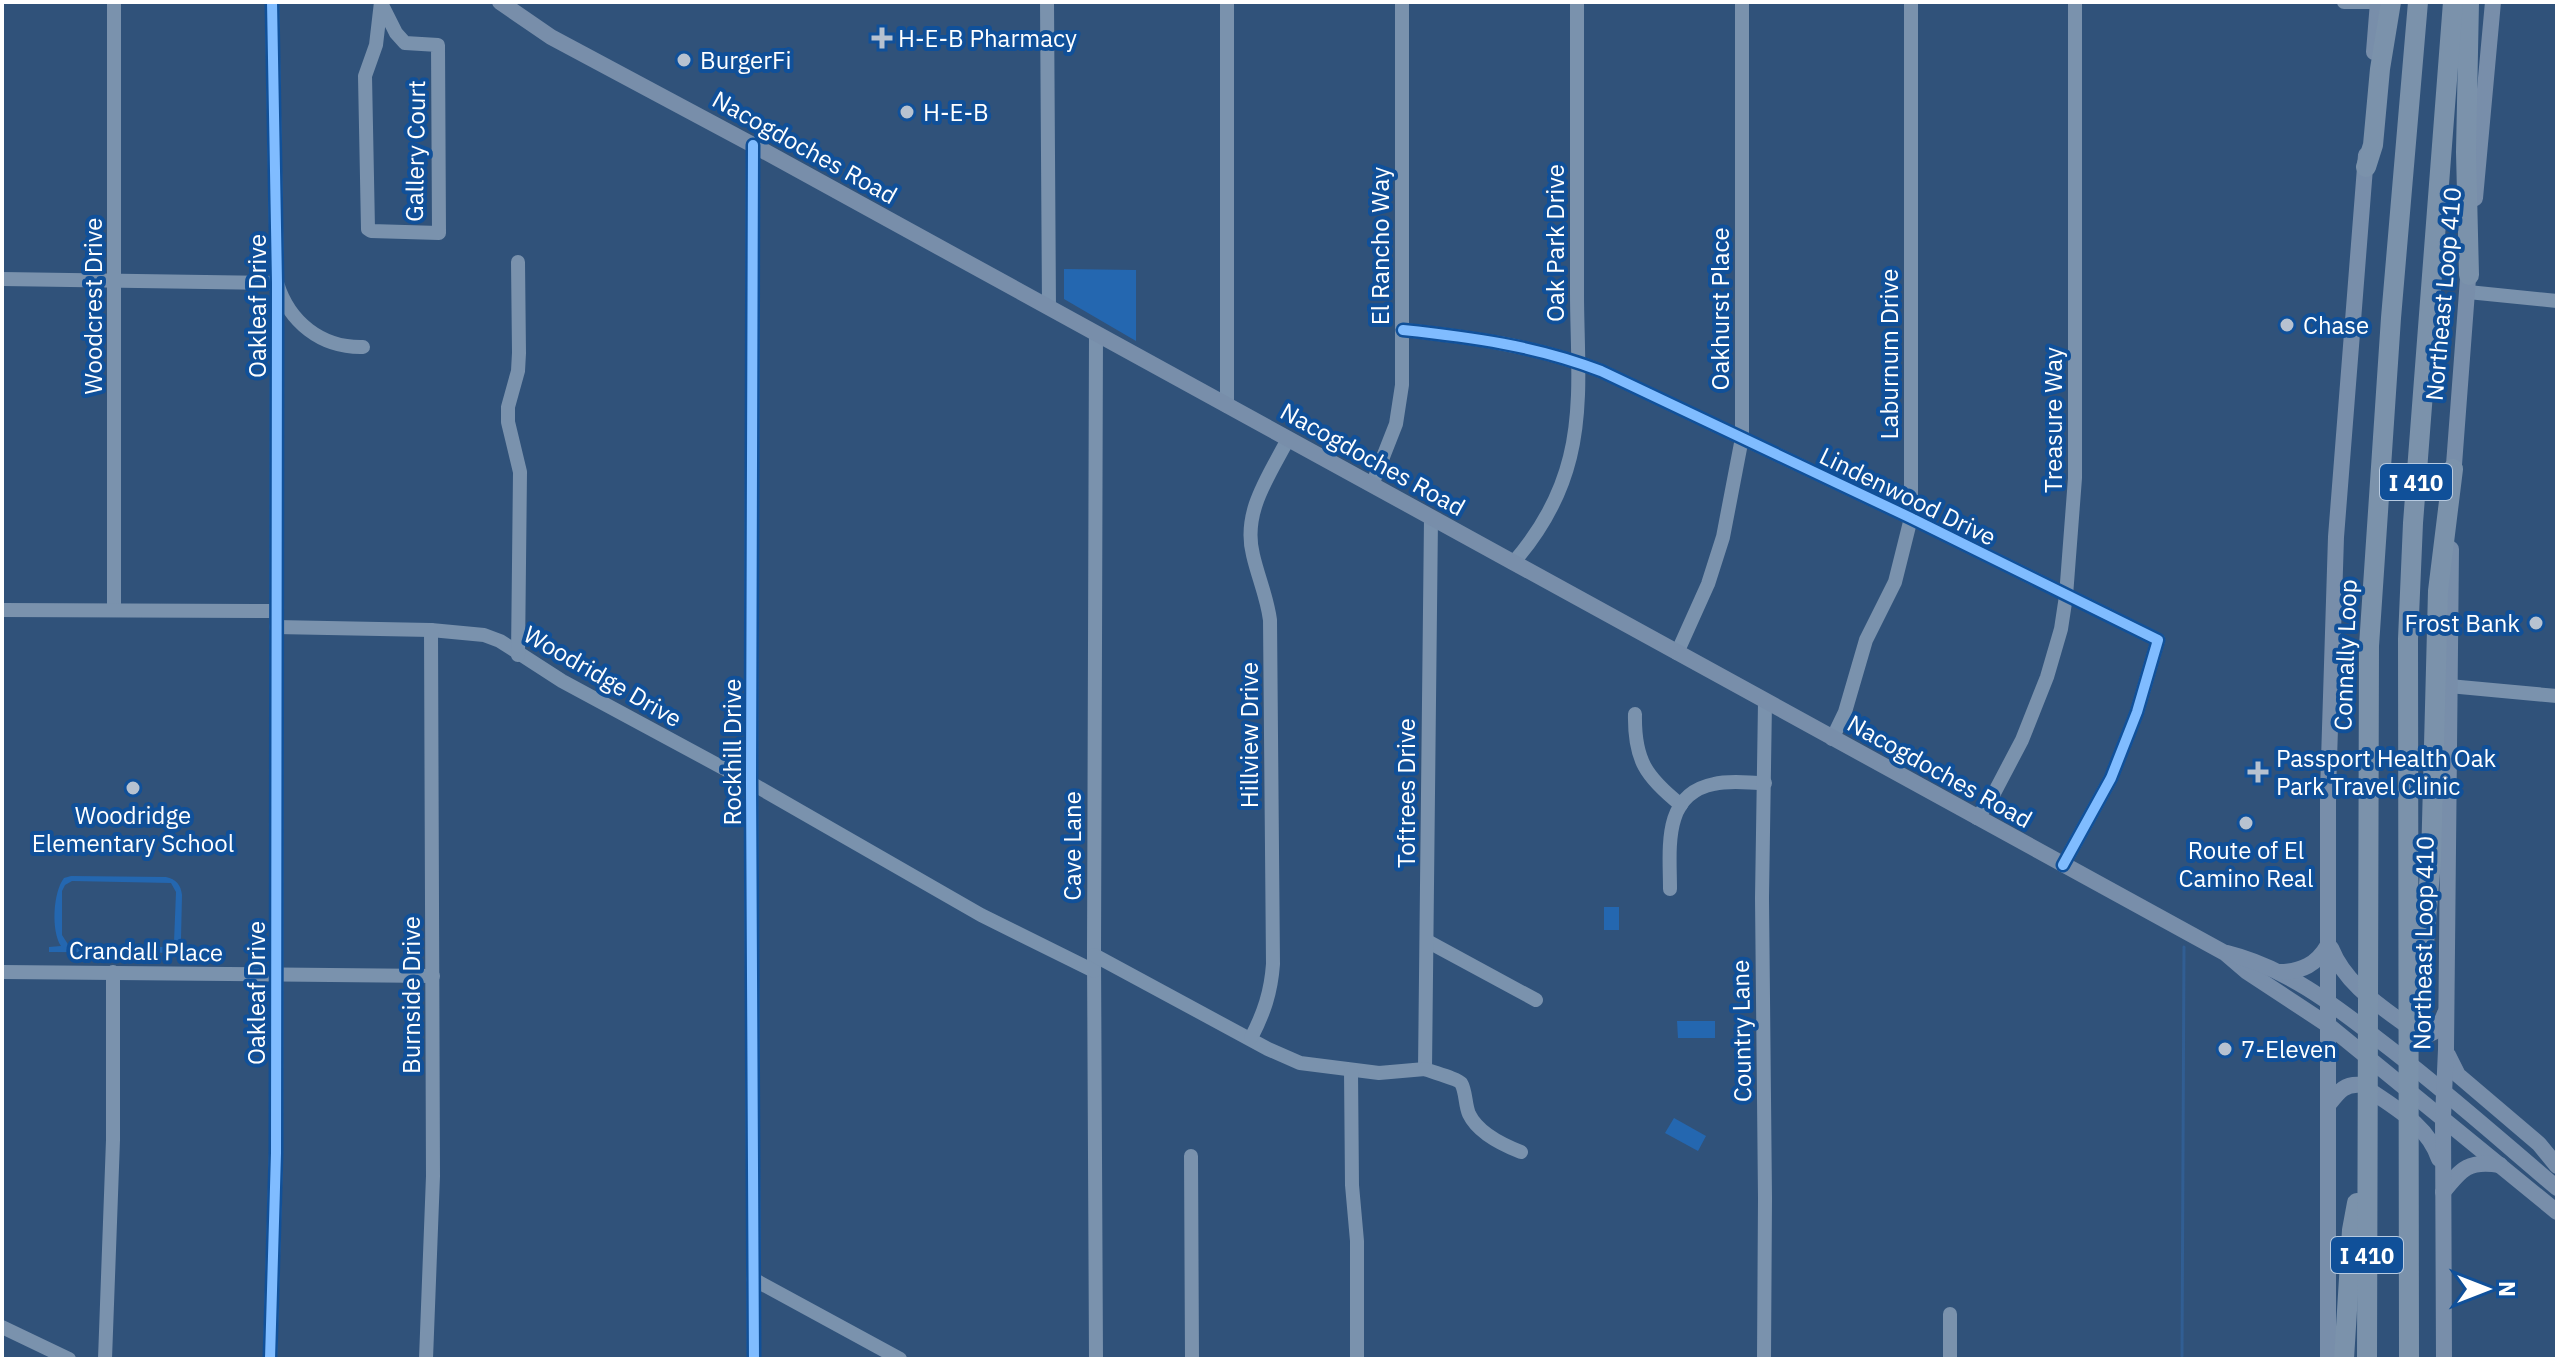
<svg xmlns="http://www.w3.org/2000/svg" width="2559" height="1361" font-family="'IBM Plex Sans',sans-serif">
  <rect width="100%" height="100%" fill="#30527a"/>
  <!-- green -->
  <g fill="#2467b0" fill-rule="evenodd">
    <path d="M1064,269L1136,270V341L1064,299Z"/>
    <path d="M71,876L166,877C176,879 181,885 182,895L181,939L178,947H210V953L49,952V947L61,946C51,931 53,892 64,878ZM72,881L171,883L176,892L174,942L165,947L69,946L62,935V891L65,885Z"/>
    <rect x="1604" y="907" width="15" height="23"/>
    <path d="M1677,1021H1715V1038H1678Z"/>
    <path d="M1674,1118L1706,1136L1698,1151L1665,1133Z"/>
  </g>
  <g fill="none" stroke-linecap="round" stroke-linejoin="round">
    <!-- stream -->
    <path stroke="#315e93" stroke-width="3" d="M2182,1356L2184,947"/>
    <!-- minor -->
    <g stroke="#7a92ad" stroke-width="14">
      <path d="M381,2L376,45L365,76L368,229L371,231L439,233L438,45L405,43L396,33L381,3"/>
      <path d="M1047,2L1049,308"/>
      <path d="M1227,2V406"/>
      <path d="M2344,2H2378"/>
      <path d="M753,145L751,783L754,1359"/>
      <path d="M2,279L277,283C289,322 321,348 363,347"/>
      <path d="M2468,292L2557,301"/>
      <path d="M1403,330C1470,337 1537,346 1601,371L1911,518L2158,640L2137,712L2111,778L2063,865"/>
      <path d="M1096,334L1094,955L1096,1359"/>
      <path d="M1372,485L1396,424L1402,385V2"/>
      <path d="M1513,563C1540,532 1560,498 1570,457C1583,405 1577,347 1577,294C1577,197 1577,99 1577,2"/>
      <path d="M114,609V2"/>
      <path d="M2,610L276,611"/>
      <path d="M276,627L431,630L484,635L500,641L562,681L751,783L981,915L1094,971"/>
      <path d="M1677,653L1708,584L1723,537L1742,438V2"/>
      <path d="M518,655L520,472L508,422V407L518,371L519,353L518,262"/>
      <path d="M2449,686L2557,696"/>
      <path d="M1635,714C1634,760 1646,777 1681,805"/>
      <path d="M1832,739L1845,712L1866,640L1895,582L1911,518V2"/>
      <path d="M1977,818L1991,799L2022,740L2047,677L2061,629L2066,596L2075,478V2"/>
      <path d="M1670,889C1670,849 1662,794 1714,784C1730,780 1748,783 1765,783"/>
      <path d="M1427,941L1536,1000"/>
      <path d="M1094,955L1268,1049L1300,1063L1379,1073L1425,1069"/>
      <path d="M2,972L433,976"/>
      <path d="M1251,1038C1264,1013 1271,992 1273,964L1270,620C1267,597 1258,577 1253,555C1242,512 1269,476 1288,439"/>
      <path d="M1425,1069L1431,518"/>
      <path d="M1425,1069C1432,1072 1458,1079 1461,1083C1466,1091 1465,1105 1469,1114C1478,1133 1503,1145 1521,1152"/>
      <path d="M1351,1071L1352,1185L1357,1241V1359"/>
      <path d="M1191,1156L1192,1359"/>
      <path d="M753,1279L900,1359"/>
      <path d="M2,1327L69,1359"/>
      <path d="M105,1359L113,1140V972"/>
      <path d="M270,1359L276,1153L277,283L272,2"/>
      <path d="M426,1359L433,1176L431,630"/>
      <path d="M1764,1359L1765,1198L1762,898L1765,702"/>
      <path d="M1950,1359V1314"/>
    </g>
    <!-- major -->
    <g stroke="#788eaa" stroke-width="16">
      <path d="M500,2L551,37L753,145L2225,953L2246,971L2328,1025L2557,1212"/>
      <path d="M2374,52L2378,2"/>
      <path d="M2475,198L2493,2"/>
      <path d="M2453,478L2469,265"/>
      <path d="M2331,948C2347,988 2386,1009 2418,1034C2435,1038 2440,1026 2445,1013"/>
      <path d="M2227,953C2284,967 2333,1004 2379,1040C2441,1087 2498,1138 2557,1188"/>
      <path d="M2279,972C2302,972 2317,964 2328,945"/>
      <path d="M2448,1055L2458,1075L2539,1144L2557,1166"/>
      <path d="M2329,1104C2339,1091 2345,1083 2362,1085C2391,1106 2427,1123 2439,1159"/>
      <path d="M2443,1192C2462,1168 2469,1160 2500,1165"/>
      <path d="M2328,1359V792L2336,537L2366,155"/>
      <path d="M2444,1359L2443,1117L2446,1049L2451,549"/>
    </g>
    <!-- highway -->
    <g stroke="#7b92ab" stroke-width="20">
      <path d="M2469,2L2466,152L2469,275"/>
      <path d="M2366,167L2373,145L2380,69L2391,2"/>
      <path d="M2419,1003L2431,861L2438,591L2453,469"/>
      <path d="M2344,1359L2352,1230L2357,1203"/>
      <path d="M2367,1359L2369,646L2391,318L2418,2"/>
      <path d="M2409,1359L2408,639L2413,523L2453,2"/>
    </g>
    <defs>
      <g id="cycleway">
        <path d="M753,145L751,783L754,1359"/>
        <path d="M1403,330C1470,337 1537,346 1601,371L1911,518L2158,640L2137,712L2111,778L2063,865"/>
        <path d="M270,1359L276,1153L277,283L272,2"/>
      </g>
    </defs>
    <!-- cycleway casing -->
    <use href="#cycleway" stroke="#105099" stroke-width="15"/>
    <!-- cycleway -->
    <use href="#cycleway" stroke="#80bcff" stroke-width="10"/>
  </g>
  <!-- markers -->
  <g fill="#b7c2d0" stroke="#105099" stroke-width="3">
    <path d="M878 26h8v8h8v8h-8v8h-8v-8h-8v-8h8z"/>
    <circle cx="684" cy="60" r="8"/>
    <circle cx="907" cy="112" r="8"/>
    <circle cx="2287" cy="325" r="8"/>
    <circle cx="2536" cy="623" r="8"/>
    <path d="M2254 760h8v8h8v8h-8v8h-8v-8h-8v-8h8z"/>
    <circle cx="133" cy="788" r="8"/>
    <circle cx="2246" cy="823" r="8"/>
    <circle cx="2225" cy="1049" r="8"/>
  </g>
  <g text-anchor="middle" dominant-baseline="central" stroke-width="8" stroke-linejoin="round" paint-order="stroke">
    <!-- shield labels -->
    <g fill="#105099" stroke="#b7cae0" stroke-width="2">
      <rect x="2380" y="464" width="72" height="36" rx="6"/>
      <rect x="2331" y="1237" width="72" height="36" rx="6"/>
    </g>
    <g font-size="22" font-weight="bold" fill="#fff">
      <text x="2416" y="482">I 410</text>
      <text x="2367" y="1255">I 410</text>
    </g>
    <!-- poi labels -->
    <g font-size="24" fill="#fff" stroke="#105099" text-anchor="start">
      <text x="898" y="38">H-E-B Pharmacy</text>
      <text x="700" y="60">BurgerFi</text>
      <text x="923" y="112">H-E-B</text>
      <text x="2303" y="325">Chase</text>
      <text x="2520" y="623" text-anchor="end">Frost Bank</text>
      <text x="2276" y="758">Passport Health Oak<tspan x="2276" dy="28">Park Travel Clinic</tspan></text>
      <text x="133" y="815" text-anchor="middle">Woodridge<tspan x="133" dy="28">Elementary School</tspan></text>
      <text x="2246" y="850" text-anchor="middle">Route of El<tspan x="2246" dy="28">Camino Real</tspan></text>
      <text x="2241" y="1049">7-Eleven</text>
    </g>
    <!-- street labels -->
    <g font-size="24" fill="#fff" stroke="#105099">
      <text transform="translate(805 147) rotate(29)">Nacogdoches Road</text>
      <text transform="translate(415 151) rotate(-89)">Gallery Court</text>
      <text transform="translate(1555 243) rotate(-90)">Oak Park Drive</text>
      <text transform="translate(1380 246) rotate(-90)">El Rancho Way</text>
      <text transform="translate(2443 294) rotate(-85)">Northeast Loop 410</text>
      <text transform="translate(93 306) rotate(-90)">Woodcrest Drive</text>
      <text transform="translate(257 306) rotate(-90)">Oakleaf Drive</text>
      <text transform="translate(1720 309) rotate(-90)">Oakhurst Place</text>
      <text transform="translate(1889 354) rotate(-90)">Laburnum Drive</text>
      <text transform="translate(2053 420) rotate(-90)">Treasure Way</text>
      <text transform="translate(1373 459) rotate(29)">Nacogdoches Road</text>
      <text transform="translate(1908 496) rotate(26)">Lindenwood Drive</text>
      <text transform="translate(2345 655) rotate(-88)">Connally Loop</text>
      <text transform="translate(603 676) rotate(30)">Woodridge Drive</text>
      <text transform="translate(1249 735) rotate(-90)">Hillview Drive</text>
      <text transform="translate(732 752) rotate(-90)">Rockhill Drive</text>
      <text transform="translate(1940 771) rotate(29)">Nacogdoches Road</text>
      <text transform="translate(1406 793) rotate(-90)">Toftrees Drive</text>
      <text transform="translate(1072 846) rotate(-90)">Cave Lane</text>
      <text transform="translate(2423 943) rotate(-89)">Northeast Loop 410</text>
      <text transform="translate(146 951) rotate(1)">Crandall Place</text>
      <text transform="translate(256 993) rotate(-90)">Oakleaf Drive</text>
      <text transform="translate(411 995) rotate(-90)">Burnside Drive</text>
      <text transform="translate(1741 1031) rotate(-91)">Country Lane</text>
    </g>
  </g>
  <!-- border -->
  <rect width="2559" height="1361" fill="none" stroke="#ffffff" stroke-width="8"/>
  <!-- north arrow -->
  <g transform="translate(2487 1289) rotate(90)" stroke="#105099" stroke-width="6" paint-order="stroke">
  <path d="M0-6L14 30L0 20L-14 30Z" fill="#ffffff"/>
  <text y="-12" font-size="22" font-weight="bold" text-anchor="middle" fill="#ffffff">N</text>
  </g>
</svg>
